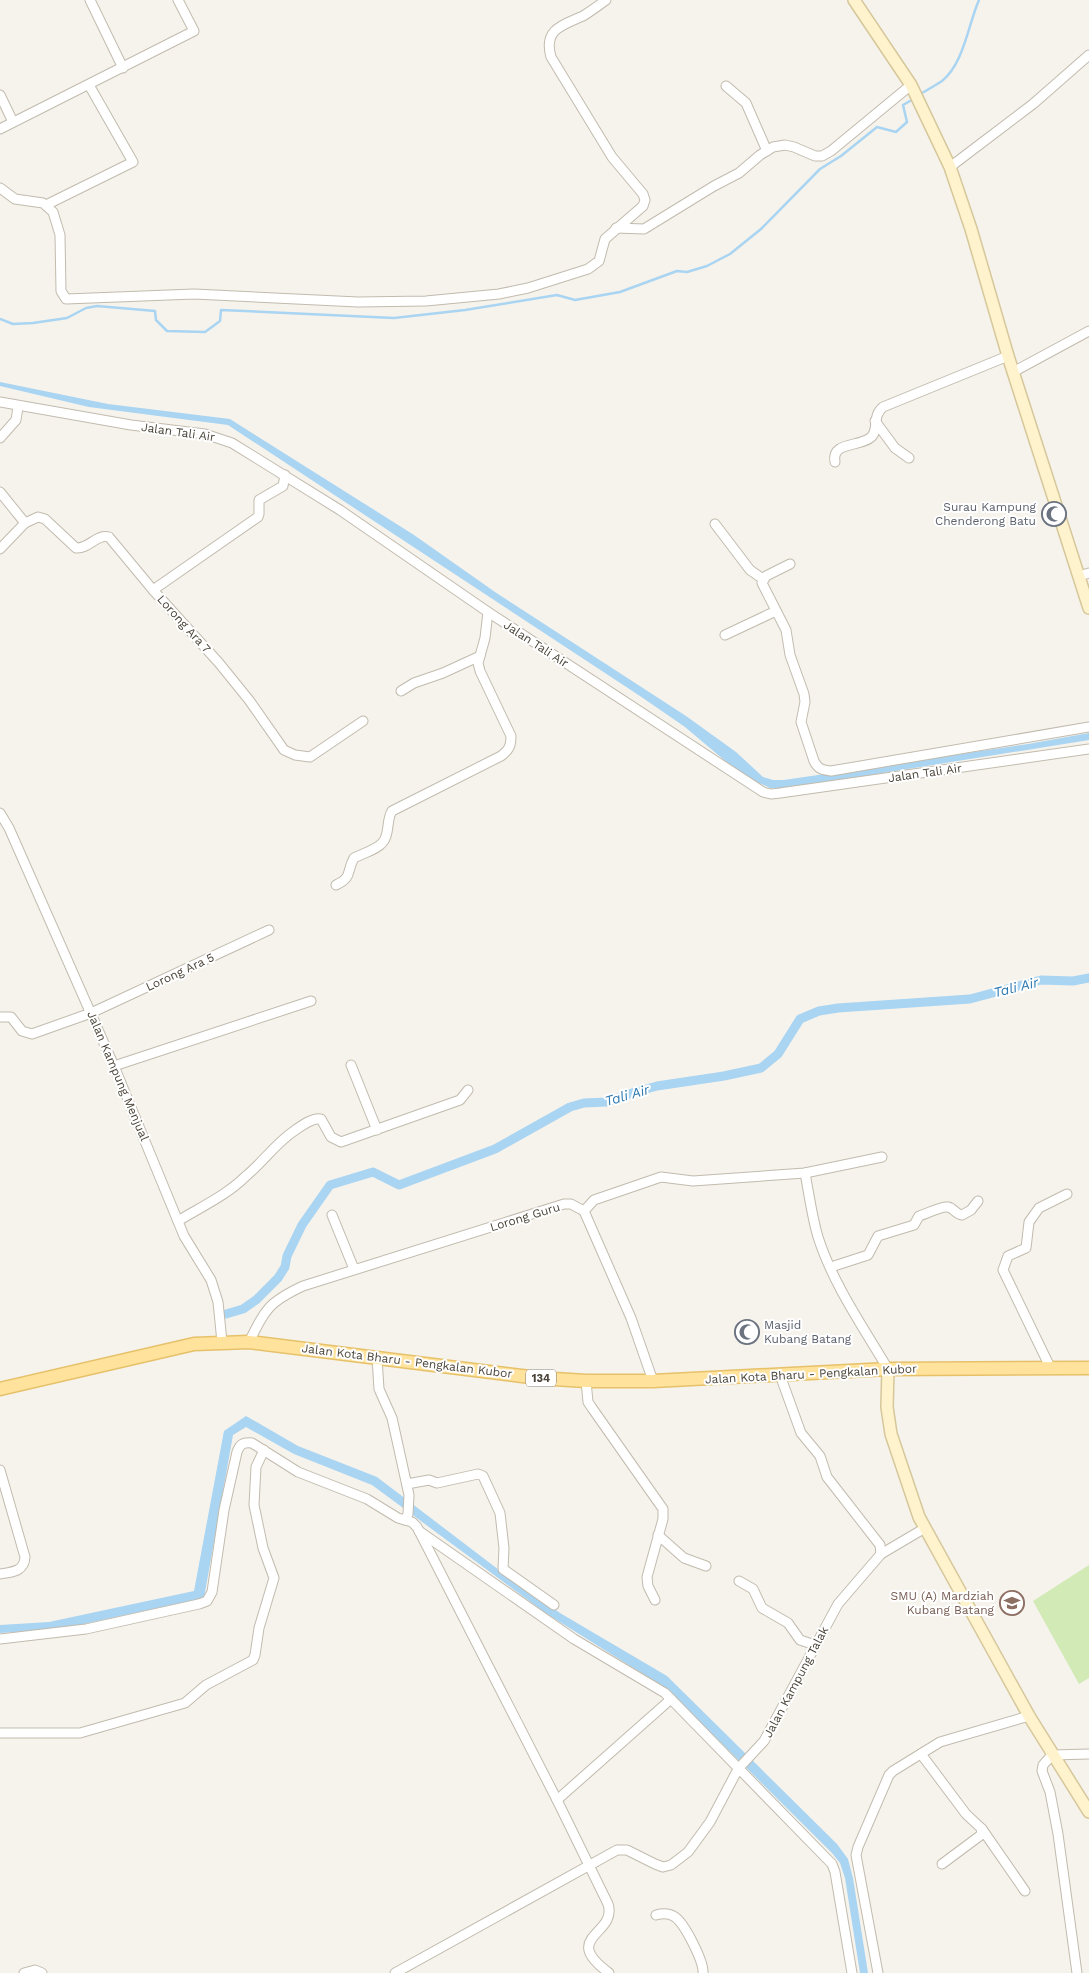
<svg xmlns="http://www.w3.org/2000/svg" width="1089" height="1973" font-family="'Work Sans',sans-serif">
  <rect width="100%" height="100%" fill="#f6f3ec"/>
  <!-- green -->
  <path fill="#d2eab5" d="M1089,1565V1678L1079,1684L1033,1601Z"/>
  <!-- water -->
  <g fill="#a9d4f2">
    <path d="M0,382L108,404L230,419L414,535L495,592L686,716L736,752L763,777L773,780H784L1028,744L1089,733V740L814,784L782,788H770L759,783L736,770L685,727L640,696L228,425L89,407L0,386Z"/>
    <path d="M246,1416L298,1446L377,1477L499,1570L560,1613L667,1676L837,1844L848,1859L853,1878L868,1973H860L845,1878L840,1863L832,1853L667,1689L547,1614L372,1485L294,1454L246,1427L233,1435L204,1598L61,1629L0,1633V1625L49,1622L194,1591L224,1431Z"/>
  </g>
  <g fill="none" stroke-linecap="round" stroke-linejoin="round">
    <!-- stream -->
    <g stroke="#a9d4f2" stroke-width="2.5">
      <path d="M922,93C929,89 936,85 942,81C964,63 968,25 979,0"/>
      <path d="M0,319L13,324L33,323L67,318L86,308L97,306L155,311L156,320L167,331L205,332L220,321L221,310L394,318L465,310L557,295L575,300L620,292L677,271L687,272L707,266L730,254L761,229L820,169L841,156L877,127L896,132L907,122L903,105L910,101"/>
    </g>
    <!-- canal -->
    <path stroke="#a9d4f2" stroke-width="9" d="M226,1314L243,1309L256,1300L278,1278L285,1267L287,1256L302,1225L330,1185L373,1172L399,1185L495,1149L570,1107L584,1103L607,1102L632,1093L657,1086L724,1076L761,1068L778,1054L800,1019L819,1011L838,1008L970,999L1041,980L1073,981L1089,978"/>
    <defs>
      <g id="street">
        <path d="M90,0L123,68"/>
        <path d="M726,86L746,103L767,151"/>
        <path d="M0,95L13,122"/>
        <path d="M0,129L194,31L178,0"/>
        <path d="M950,167L1033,104L1089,55"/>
        <path d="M0,188L15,199L43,203L53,212L60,235L61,291L66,299L194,294L358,302L426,301L499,294L528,288L588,269L599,261L605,239L643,206L645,200L643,194L612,157L551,57C543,29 563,25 583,16C591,11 598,6 606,0"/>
        <path d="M46,205L133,162L89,85"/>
        <path d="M616,228L644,229L714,186L739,173L760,155L773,147L785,145L794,147L815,156H822L831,151L911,85"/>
        <path d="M1013,372L1089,331"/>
        <path d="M0,402L131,425L205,434L232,443L340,510L488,612L763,792L771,794L780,793L1089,749"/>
        <path d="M875,421L895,448L909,458"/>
        <path d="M0,438L16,420L18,407"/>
        <path d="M835,462C831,442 858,447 870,438C880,431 871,417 883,407L1008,356"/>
        <path d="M0,492L25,523"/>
        <path d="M715,524L750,570L763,579"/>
        <path d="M0,549L25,523L38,517L45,519L76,548C89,549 96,534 109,537L153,590L219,663L249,700L284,750L295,755L310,757L363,721"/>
        <path d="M790,564L766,576L762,583L786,630L790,655L804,694L805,702L801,722L814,761C818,769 822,770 831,771L1089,727"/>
        <path d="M1079,576L1089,573"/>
        <path d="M153,590L258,517L259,514V500L283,486L285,475"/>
        <path d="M725,635L776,611"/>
        <path d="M401,691L414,683L443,673L480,656"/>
        <path d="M0,813L9,828L114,1066L184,1236L211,1280L218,1302L222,1342"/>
        <path d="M336,885C353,877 346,872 354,858C363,853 377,850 383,842C390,834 386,820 392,811L501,756C509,750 511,746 511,736L480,671L478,663L485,638L488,612"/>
        <path d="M0,1017H11L22,1031L32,1034L91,1013L269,930"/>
        <path d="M351,1065L377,1130"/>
        <path d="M114,1066L311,1001"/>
        <path d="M805,1173C809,1194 812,1217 818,1237C833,1284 863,1327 888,1369"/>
        <path d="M584,1211L594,1200L661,1177L693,1181L805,1173L882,1157"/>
        <path d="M584,1211L631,1318L653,1381"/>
        <path d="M332,1215L354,1269"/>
        <path d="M178,1221C201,1207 227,1195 246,1176C263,1162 276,1143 294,1131C301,1126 313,1117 321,1119L331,1137L341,1142L460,1100L468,1090"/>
        <path d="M831,1267L868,1255L878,1236L914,1225L919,1216C927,1214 940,1206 948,1207C954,1208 955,1214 962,1215L971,1210L978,1201"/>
        <path d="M249,1342C266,1308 269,1302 303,1286L564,1204H571L584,1211"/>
        <path d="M377,1358L379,1389L392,1418L409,1495L408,1514L405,1520"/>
        <path d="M1050,1367L1003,1270L1008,1256L1026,1248L1029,1222L1039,1208L1067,1194"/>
        <path d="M780,1375L801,1433L820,1456L827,1477L880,1545L881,1554"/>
        <path d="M586,1381L588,1402L592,1408L663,1509V1519L647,1577L648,1586L655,1600"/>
        <path d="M0,1470L25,1557C24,1572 12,1572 0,1574"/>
        <path d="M407,1484L429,1480L437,1483L478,1474L483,1476L500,1513L504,1548L503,1569L554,1605"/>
        <path d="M419,1531L574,1639L665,1693L832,1864L835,1872L852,1973"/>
        <path d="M658,1535L684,1558L706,1566"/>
        <path d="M739,1581L753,1589L762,1608L788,1623L800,1640L815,1645"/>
        <path d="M0,1639L86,1629L199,1604L207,1601L212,1592L224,1510L237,1452C240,1444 243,1442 252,1443L298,1472L367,1499L398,1518L412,1522L417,1527L557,1800L608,1904C618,1935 559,1936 609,1973"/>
        <path d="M0,1733H80L185,1703L206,1685L253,1660L255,1655L259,1628L274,1578L263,1548L254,1505L256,1467L264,1450"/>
        <path d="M921,1754L966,1814L982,1829L1025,1891"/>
        <path d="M557,1800L671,1699"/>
        <path d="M942,1864L981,1835L982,1829"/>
        <path d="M656,1915C663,1913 669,1913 675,1917C685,1924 704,1962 703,1973"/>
        <path d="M24,1973L35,1970L42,1973"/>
        <path d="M395,1973L617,1850H627L655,1864L663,1867L671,1865L688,1852L710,1822L738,1769L764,1741L838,1604L881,1554L925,1528"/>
        <path d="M878,1973L856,1855L858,1847L889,1775L893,1771L940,1742L1029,1716"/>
        <path d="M1077,1973L1058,1834L1050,1792L1042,1771L1043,1765L1052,1755L1089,1754"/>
      </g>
      <g id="secondary">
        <path d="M854,0L911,85L950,167L971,229L1008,356L1089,608"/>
        <path d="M888,1369L887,1407L891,1434L919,1517L1029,1716L1089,1812"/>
      </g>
      <path id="primary" d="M0,1389L194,1344L249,1342L538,1378L586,1381H653L888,1369L1089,1368"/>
    </defs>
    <!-- street casing -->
    <use href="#street" stroke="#c2bbae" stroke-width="11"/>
    <!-- secondary casing -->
    <use href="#secondary" stroke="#d6c79b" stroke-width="14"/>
    <!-- primary casing -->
    <use href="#primary" stroke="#e6c16a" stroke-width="15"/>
    <!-- street -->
    <use href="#street" stroke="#fff" stroke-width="9"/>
    <!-- secondary -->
    <use href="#secondary" stroke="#fff3cd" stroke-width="11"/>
    <!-- primary -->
    <use href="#primary" stroke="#ffe39c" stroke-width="12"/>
  </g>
  <!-- icons -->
  <defs>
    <symbol id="mosque-ring" viewBox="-11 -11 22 22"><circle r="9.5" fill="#fff" stroke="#6b7280" stroke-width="1.5"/><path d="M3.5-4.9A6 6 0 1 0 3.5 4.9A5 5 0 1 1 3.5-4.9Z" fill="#6b7280"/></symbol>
    <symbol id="school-ring" viewBox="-11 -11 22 22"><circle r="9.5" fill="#fff" stroke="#8d6e63" stroke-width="1.5"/><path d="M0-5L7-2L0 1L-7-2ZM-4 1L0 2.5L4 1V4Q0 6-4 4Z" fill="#8d6e63"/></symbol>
  </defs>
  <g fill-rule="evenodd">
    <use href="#mosque-ring" x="1040" y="500" width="28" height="28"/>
    <use href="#mosque-ring" x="733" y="1318" width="28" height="28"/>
    <use href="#school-ring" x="998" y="1589" width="28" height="28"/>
  </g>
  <g text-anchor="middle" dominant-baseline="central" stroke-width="4" stroke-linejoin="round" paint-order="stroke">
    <!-- shield labels -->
    <rect fill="#fff" stroke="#817c74" stroke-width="1" x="526" y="1369.5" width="30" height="17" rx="4"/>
    <g font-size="11" font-weight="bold" fill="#4b4439">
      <text x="541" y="1378">134</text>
    </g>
    <!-- street labels -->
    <g font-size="12" fill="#4b4439" stroke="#fff">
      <text transform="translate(178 432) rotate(8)">Jalan Tali Air</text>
      <text transform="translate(184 624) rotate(48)">Lorong Ara 7</text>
      <text transform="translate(536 644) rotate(33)">Jalan Tali Air</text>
      <text transform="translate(925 773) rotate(-8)">Jalan Tali Air</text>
      <text transform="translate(180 972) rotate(-25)">Lorong Ara 5</text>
      <text transform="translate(118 1076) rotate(67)">Jalan Kampung Menjual</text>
      <text transform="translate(525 1217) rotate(-17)">Lorong Guru</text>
      <text transform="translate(407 1361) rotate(7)">Jalan Kota Bharu - Pengkalan Kubor</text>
      <text transform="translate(811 1374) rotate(-3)">Jalan Kota Bharu - Pengkalan Kubor</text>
      <text transform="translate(796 1682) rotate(-62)">Jalan Kampung Talak</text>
    </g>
    <!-- worship labels -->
    <g font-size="12" fill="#5b616d" stroke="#fff" text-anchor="end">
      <text x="1036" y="507">Surau Kampung<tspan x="1036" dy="14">Chenderong Batu</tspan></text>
      <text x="764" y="1325" text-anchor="start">Masjid<tspan x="764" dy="14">Kubang Batang</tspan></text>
    </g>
    <!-- education labels -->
    <g font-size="12" fill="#785e54" stroke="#fff" text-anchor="end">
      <text x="994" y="1596">SMU (A) Mardziah<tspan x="994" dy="14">Kubang Batang</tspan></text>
    </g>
    <!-- water labels -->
    <g font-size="14" font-style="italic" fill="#2e7ab2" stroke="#fff">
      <text transform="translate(1016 987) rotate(-14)">Tali Air</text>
      <text transform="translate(627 1095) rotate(-16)">Tali Air</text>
    </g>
  </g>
</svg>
